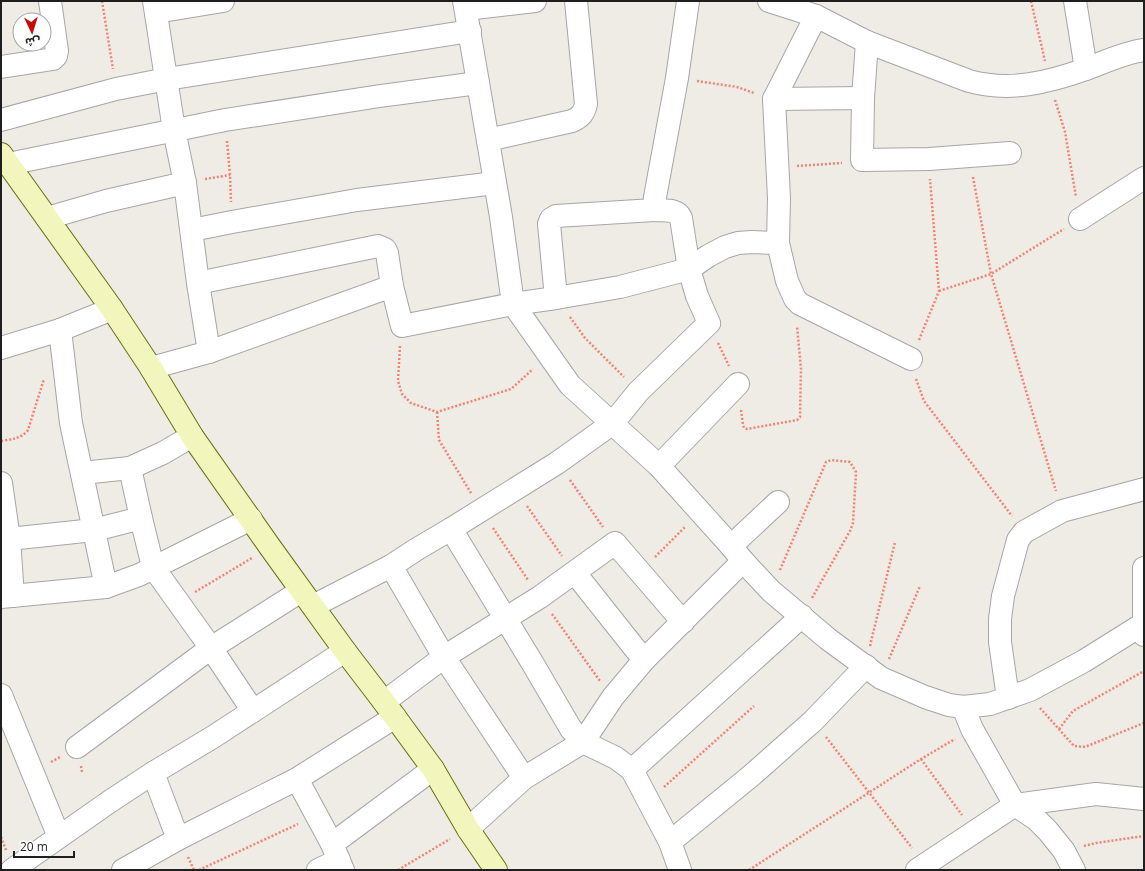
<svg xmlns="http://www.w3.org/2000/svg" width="1145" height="871" font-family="'Open Sans','Noto Sans Arabic',sans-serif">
  <rect width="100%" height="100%" fill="#efece6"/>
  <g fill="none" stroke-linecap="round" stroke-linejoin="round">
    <defs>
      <g id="street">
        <path d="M154,1L174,130L185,183L198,283L209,352"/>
        <path d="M464,1L501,217L513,304L570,385L659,466L731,546L743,561L771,591L828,639L881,678L925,697L949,705L963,707L990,704L1030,690L1084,661L1143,624"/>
        <path d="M769,1L816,16L867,42L969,81C1009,92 1047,83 1086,69C1105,62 1123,53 1144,50"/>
        <path d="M1075,1L1086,69"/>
        <path d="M466,9L535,1"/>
        <path d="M156,12L223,1"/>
        <path d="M816,16L774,99L779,198L778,243L787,281L795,299L800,304L911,359"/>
        <path d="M867,42L863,98L862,160L929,159L1010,153"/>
        <path d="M1,67L53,59L56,56L57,51L50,1"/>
        <path d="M774,99L863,98"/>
        <path d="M1,120L116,89L167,79L470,31"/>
        <path d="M488,140L572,121C581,117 584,113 586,104L576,1"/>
        <path d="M8,164L225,120L380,96L478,83"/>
        <path d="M47,218L106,201L185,183"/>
        <path d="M1080,219L1144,178"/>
        <path d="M192,230L232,222L357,200L495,183"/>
        <path d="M198,283L378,246L385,249L387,253L392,286"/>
        <path d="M556,298L549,224L551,219L556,216L654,210L655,197L677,78L688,1"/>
        <path d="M60,330L71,423L106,587"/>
        <path d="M1,348L60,330L112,309"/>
        <path d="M151,368L209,352L392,286L402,326L513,304L556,298L620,287L689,269L708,256L725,247L738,243L752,242L778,243"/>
        <path d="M659,466L738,384"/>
        <path d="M82,473L130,468L163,453L192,436"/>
        <path d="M1,483L9,539L13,596"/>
        <path d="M141,518L153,567L211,648L253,711"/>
        <path d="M451,529L533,664L571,729L583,742L616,758L632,770L670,842L680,870"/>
        <path d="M9,539L94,530L141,518L130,468"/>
        <path d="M731,546L778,502"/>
        <path d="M391,566L444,657L524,778"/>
        <path d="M1144,568V635"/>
        <path d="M575,573L644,660"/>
        <path d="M1,597L106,587L139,575L251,519"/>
        <path d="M313,606L391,566L417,549L451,529L557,463L613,423L638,392L709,323L697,296L689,269L681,218C677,208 663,211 654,210"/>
        <path d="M1,695L59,837"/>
        <path d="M1008,698L1000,642V619L1003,596L1018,540L1024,532L1062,511L1144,489"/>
        <path d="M384,702L444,657L540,597L615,543L683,622"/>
        <path d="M963,707L972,729L1015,805L1036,819L1048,831L1064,851L1074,870"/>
        <path d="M77,747L211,648L301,591"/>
        <path d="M632,770L802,616"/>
        <path d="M153,773L178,839"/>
        <path d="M297,779L332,844L343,870"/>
        <path d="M468,829L524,778L583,742L613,697L644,660L743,561"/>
        <path d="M670,842L752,775L813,721L866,666"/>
        <path d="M332,844L433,769"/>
        <path d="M12,870L109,802L153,773L213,737L345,651"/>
        <path d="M123,870L178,839L297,779L395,717"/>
        <path d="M318,870L339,860"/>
        <path d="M917,870L1015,805L1096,794L1144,799"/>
      </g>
      <path id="secondary" d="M1,154L112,309L151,368L192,436L270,547L345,651L384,702L433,769L468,829L496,870"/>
    </defs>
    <!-- street casing -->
    <use href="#street" stroke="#a6a6a6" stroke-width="24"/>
    <!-- secondary casing -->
    <use href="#secondary" stroke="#65710b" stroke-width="24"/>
    <!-- path -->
    <g stroke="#f38273" stroke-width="2.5" stroke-dasharray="2 2" stroke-linecap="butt">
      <path d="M102,1L113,69"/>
      <path d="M1031,1L1045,61"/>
      <path d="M697,81L737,87L754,93"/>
      <path d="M1055,100L1065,132L1076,197"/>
      <path d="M227,141L230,175L231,202"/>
      <path d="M797,166L842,163"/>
      <path d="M973,177L991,274L1056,491"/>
      <path d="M205,179L230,175"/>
      <path d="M939,291L991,274L1064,229"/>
      <path d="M570,317L585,338L624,377"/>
      <path d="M919,340L939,291L930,179"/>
      <path d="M718,343L729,366"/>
      <path d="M400,346L398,381L402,394L411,403L437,412L511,389L533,369"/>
      <path d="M916,379L924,401L1012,516"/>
      <path d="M741,410L743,425L744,428L747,429L797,420L800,417L801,369L797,326"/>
      <path d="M437,412L439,440L471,493"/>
      <path d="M1,441C12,439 21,439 28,430L44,379"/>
      <path d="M570,480L603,527"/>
      <path d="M527,506L562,556"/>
      <path d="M493,528L528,580"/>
      <path d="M655,557L685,527"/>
      <path d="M780,570L826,462L831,460L850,462L856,472L853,523L850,531L812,598"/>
      <path d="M195,592L252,558"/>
      <path d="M552,614L600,681"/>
      <path d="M870,646L895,542"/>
      <path d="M889,659L920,586"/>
      <path d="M1040,708L1074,746L1085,747L1144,723"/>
      <path d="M1059,729L1073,711L1144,671"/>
      <path d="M826,737L912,848"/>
      <path d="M921,759L962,815"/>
      <path d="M51,762L60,757"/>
      <path d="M81,766L82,772"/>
      <path d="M664,787L754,706"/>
      <path d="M1,837L6,850"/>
      <path d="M1084,846L1096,843L1144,836"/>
      <path d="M188,857L194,870"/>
      <path d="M199,870L298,824"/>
      <path d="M398,870L450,839"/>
      <path d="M749,870L921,759L955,739"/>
    </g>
    <!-- street -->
    <use href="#street" stroke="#fff" stroke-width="22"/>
    <!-- secondary -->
    <use href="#secondary" stroke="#f3f6bc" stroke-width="22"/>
  </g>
  <!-- border -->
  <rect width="1145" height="871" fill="none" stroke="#1f1f1f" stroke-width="4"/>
  <!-- north arrow -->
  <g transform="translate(32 32) rotate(176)"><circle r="19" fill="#ffffff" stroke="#a5a5a5"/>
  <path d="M0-3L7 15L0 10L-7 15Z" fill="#c30d0b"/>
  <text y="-6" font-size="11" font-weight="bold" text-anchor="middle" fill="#1f1f1f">ش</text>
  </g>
  <!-- scale -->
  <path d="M14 851v6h60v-6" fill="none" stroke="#1f1f1f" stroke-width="2"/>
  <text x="20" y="851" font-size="12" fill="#1f1f1f" stroke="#ffffff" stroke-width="3" paint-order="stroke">20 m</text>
</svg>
